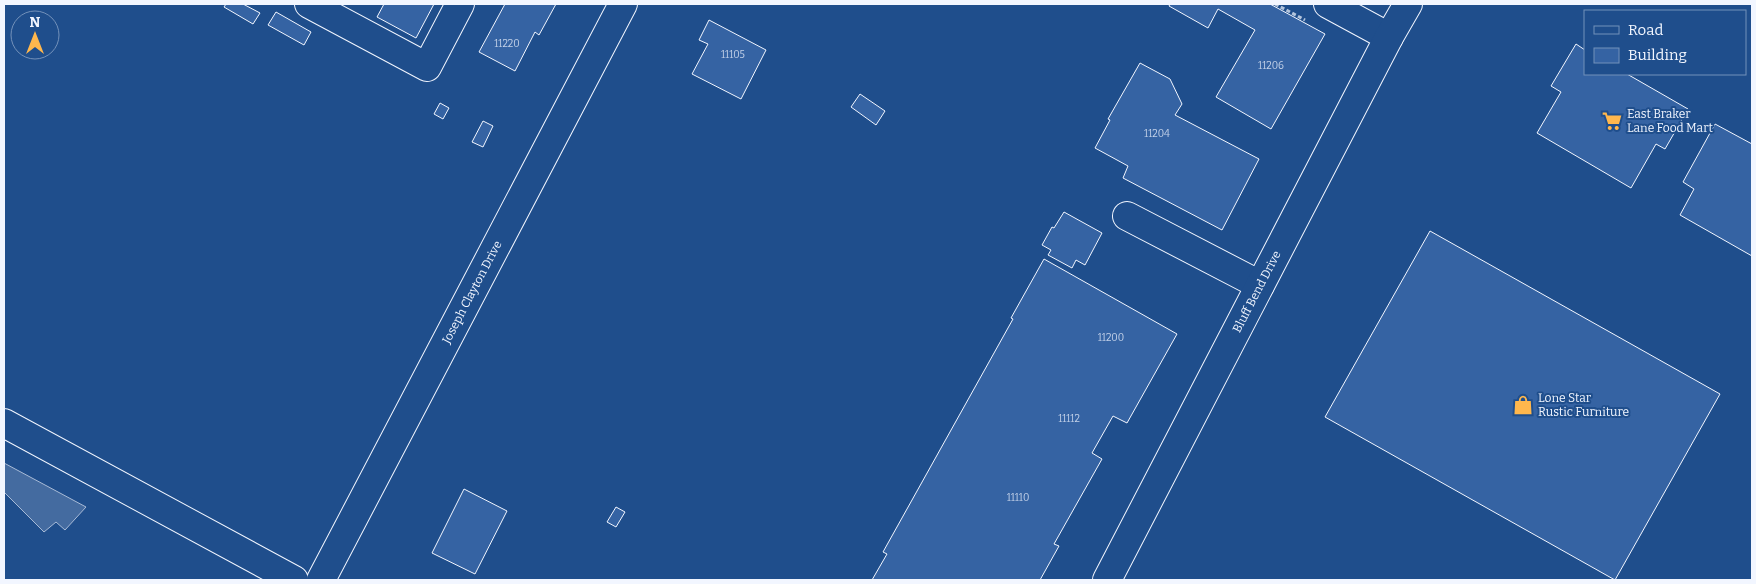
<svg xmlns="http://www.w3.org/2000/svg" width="1756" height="584" font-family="Bitter,serif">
  <rect width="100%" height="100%" fill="#1f4e8c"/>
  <!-- water -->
  <path fill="#446ba0" stroke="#a8bbd7" d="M4,463L86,507L65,530L56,522L44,532L4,492Z"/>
  <!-- building -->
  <g fill="#3563a3" stroke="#f2f6ff">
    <path d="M226,4H243L260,13L253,24L224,7Z"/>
    <path d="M384,4H434L416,38L377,17Z"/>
    <path d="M505,4H556L539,35L535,32L515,71L479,52Z"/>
    <path d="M1170,4H1270L1325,34L1271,129L1216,97L1255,30L1218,9L1208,28L1169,6Z"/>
    <path d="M276,12L311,32L304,45L268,25Z"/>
    <path d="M709,20L766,50L741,99L692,74L708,44L699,40Z"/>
    <path d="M1576,44L1585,50V74H1627L1688,109L1665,149L1656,144L1631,188L1537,133L1561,92L1551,86Z"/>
    <path d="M1140,63L1170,79L1182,104L1175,115L1259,159L1222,230L1123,178L1128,166L1095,148L1110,120L1108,119Z"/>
    <path d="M860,94L885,111L876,125L851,107Z"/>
    <path d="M440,103L449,108L443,119L434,114Z"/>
    <path d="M483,121L493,126L483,147L472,142Z"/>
    <path d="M1715,124L1752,144V256L1680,215L1694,189L1683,182Z"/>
    <path d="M1064,212L1102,233L1085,265L1076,260L1072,268L1048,255L1051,250L1042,245L1052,227L1054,228Z"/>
    <path d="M1430,231L1720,394L1615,580L1325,417Z"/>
    <path d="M1044,259L1177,334L1127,423L1113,416L1092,453L1102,459L1054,544L1059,546L1040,580H872L887,554L883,552L1013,319L1011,318Z"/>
    <path d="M464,489L507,511L475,574L432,553Z"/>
    <path d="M616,507L625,512L616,527L607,522Z"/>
  </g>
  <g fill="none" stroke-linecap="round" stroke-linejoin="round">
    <defs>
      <g id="minor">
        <path d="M309,4L427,67L460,4"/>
        <path d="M1328,4L1389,37"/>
        <path d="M1127,216L1260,285"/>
        <path d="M4,423L294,580"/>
        <path id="s1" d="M321,580L623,4"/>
        <path id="s2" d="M1107,580L1389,37L1408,4"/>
      </g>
    </defs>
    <!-- minor casing -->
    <use href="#minor" stroke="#f2f6ff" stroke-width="30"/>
    <!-- path -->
    <path stroke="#b3c4dc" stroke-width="3" stroke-dasharray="4 2.5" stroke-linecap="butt" d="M1275,4L1305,20"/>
    <!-- minor -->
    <use href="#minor" stroke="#1f4e8c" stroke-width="28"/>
  </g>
  <!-- icons -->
  <defs>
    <symbol id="supermarket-bare" viewBox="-9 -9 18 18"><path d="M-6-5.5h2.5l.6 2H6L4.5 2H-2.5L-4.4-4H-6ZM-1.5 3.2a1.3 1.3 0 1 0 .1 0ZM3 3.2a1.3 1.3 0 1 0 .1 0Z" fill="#ffb74d" stroke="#1f4e8c" stroke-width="2.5" paint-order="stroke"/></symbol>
    <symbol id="shop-bare" viewBox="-9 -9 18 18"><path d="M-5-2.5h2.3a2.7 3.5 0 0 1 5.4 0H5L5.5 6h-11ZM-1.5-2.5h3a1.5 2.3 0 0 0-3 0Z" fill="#ffb74d" stroke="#1f4e8c" stroke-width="2.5" paint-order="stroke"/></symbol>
  </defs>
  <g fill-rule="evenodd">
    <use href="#supermarket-bare" x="1598" y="107" width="28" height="28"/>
    <use href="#shop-bare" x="1509" y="391" width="28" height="28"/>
  </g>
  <g text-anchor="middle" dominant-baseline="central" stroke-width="4" stroke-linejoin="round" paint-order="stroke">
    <!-- number labels -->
    <g font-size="10" fill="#c3d1e8">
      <text x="507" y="44">11220</text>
      <text x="733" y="55">11105</text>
      <text x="1271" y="66">11206</text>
      <text x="1157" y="134">11204</text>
      <text x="1111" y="338">11200</text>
      <text x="1069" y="419">11112</text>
      <text x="1018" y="498">11110</text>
    </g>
    <!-- poi labels -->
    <g font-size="12" fill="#f2f6ff" stroke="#1f4e8c" text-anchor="start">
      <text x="1627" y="114">East Braker<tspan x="1627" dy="14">Lane Food Mart</tspan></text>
      <text x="1538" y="398">Lone Star<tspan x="1538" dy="14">Rustic Furniture</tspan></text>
    </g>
    <!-- street labels -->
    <g font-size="12" fill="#f2f6ff" stroke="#1f4e8c">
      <text stroke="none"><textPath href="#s1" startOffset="325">Joseph Clayton Drive</textPath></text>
      <text stroke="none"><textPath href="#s2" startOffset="325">Bluff Bend Drive</textPath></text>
    </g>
  </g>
  <!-- border -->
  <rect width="1756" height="584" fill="none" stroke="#f2f6ff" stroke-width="10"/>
  <!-- legend -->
  <rect x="1584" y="10" width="162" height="65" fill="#1f4e8c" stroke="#7391ba"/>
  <rect x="1594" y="26" width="25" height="8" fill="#1f4e8c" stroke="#7391ba"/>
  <text x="1628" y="35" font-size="15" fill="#f2f6ff">Road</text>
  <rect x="1594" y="48" width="25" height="15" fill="#3563a3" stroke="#7391ba"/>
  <text x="1628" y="60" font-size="15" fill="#f2f6ff">Building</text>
  <!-- north arrow -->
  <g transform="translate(35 35)"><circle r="24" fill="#1f4e8c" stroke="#7391ba"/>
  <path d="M0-4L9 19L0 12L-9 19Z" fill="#ffb74d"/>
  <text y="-8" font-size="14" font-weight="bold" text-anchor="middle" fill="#f2f6ff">N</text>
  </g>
</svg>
